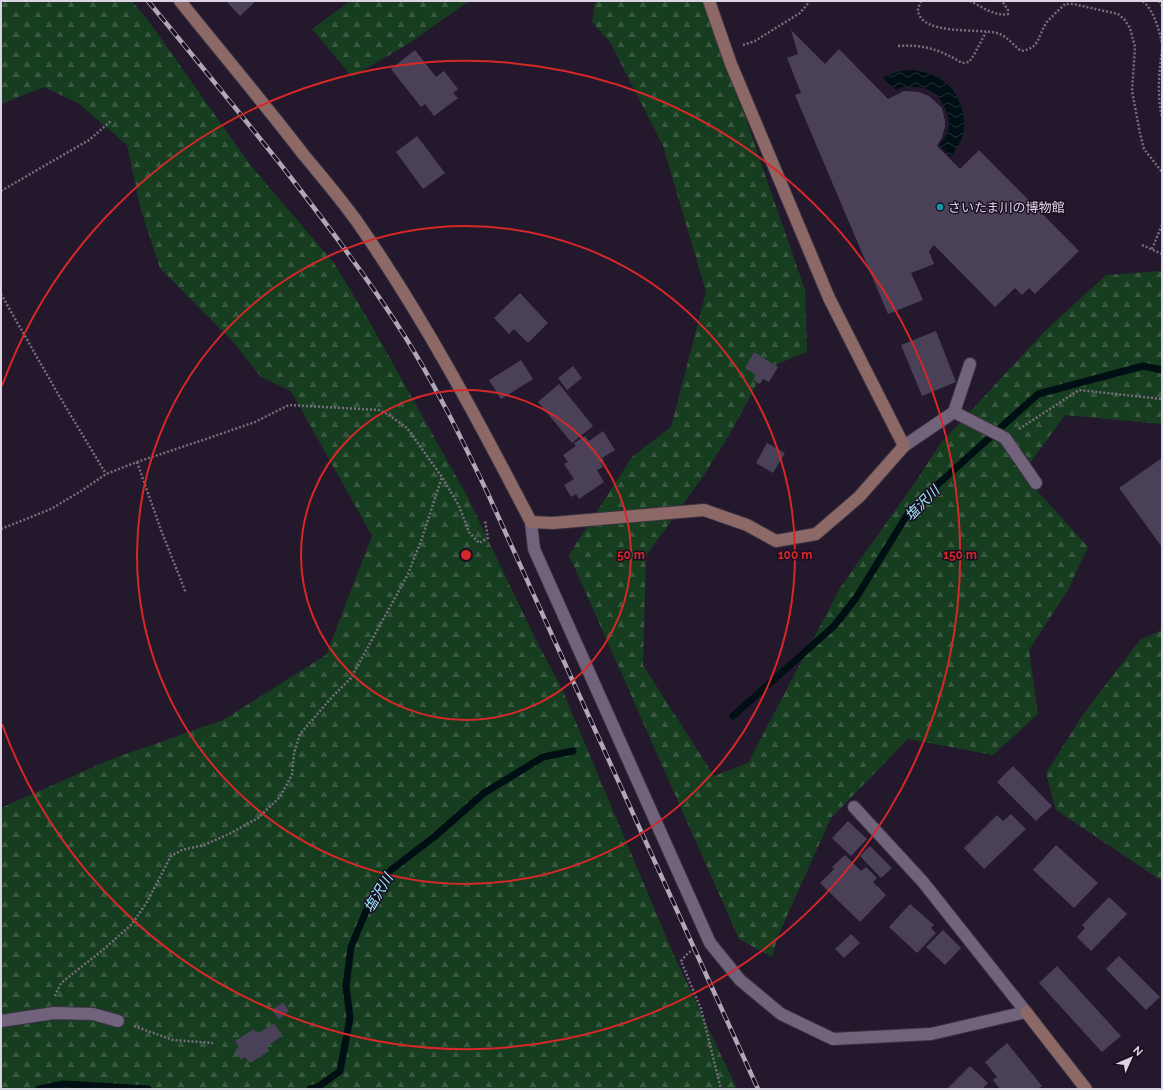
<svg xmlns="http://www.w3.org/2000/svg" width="1163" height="1090" font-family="Raleway,'Noto Sans JP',sans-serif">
  <defs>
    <pattern id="forest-firs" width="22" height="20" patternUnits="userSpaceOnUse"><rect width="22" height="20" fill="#173d20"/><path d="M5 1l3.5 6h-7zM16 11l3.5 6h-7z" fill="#385840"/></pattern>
    <pattern id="water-waves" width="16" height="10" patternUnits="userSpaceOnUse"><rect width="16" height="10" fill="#000f13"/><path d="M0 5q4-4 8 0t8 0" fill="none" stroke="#253135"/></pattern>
  </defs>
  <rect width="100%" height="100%" fill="#24182c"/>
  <!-- forest -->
  <g fill="url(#forest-firs)">
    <path d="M1,1H132L150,23L251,166L334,263L369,321L466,494L538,644L562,689L673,953L737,1089H1V808L109,760L223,720L326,655L372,536L291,391L261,377L235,344L160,268L141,210L127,145L79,104L44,87L1,104Z"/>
    <path d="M350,1H469L408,44L352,77L312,29Z"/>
    <path d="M595,1H705L805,290L807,352L765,369L731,432L704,475L646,556L643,665L714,776L748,763L840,588L914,484L940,444L1046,330L1106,275L1162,271V424L1065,415L1022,474L1088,547L1068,590L1029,650L1038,714L993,755L908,739L831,818L778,936L772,957L739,939L569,555L632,457L671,427L706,292L663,146L610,42L592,22Z"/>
    <path d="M1162,630V881L1056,810L1046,773L1084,713L1140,640Z"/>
  </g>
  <!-- water -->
  <path fill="url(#water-waves)" d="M909,70C936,71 957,85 963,113C964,120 965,128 963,135C960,143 955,150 951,157L939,145C944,140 948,133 949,126C950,114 941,97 931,91C927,88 922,88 916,87C908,86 903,86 896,90L883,78L896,72Z"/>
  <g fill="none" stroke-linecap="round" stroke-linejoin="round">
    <!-- stream -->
    <g stroke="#000f13" stroke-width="7">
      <path d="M733,716L834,626L856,598L907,515L936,486L1038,394L1143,366L1162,370"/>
      <path d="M39,1089L64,1084L148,1089"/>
      <path d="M310,1089L318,1087L340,1071L350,1018L346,986L351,947L367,909L391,870L434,837L484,793L543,757L573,751"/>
    </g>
  </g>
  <!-- building -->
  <g fill="#4a4159">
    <path d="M226,1H256L240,16Z"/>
    <path d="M791,30L825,64L839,49L888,99L904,91L919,92L929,96L942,108L945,121V127L942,137L937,146L960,169L979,150L1079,251L1035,294L1029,288L1022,295L1015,288L995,307L934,245L929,251L934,264L911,273L923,300L888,314L795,95L801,93L787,58L798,54Z"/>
    <path d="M415,50L436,77L444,71L458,89L453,93L458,98L434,116L425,104L421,107L391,69Z"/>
    <path d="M417,136L445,173L423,189L396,152Z"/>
    <path d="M520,293L548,323L528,343L514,329L509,334L494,318Z"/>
    <path d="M936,331L956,382L922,396L901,345Z"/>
    <path d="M754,352L778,367L769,382L763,379L760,384L753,380L756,375L745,368Z"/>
    <path d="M521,360L533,379L501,399L489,380Z"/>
    <path d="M573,366L582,378L567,390L558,378Z"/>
    <path d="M559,384L593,426L572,443L538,402Z"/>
    <path d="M603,431L615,450L602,458L604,461L601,463L603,467L597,470L604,482L579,499L576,494L571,497L564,485L574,479L564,464L568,462L563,455L576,446L574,443L585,436L589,441Z"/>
    <path d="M767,443L785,453L773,473L756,463Z"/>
    <path d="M1162,458V547L1119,488Z"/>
    <path d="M1013,766L1052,806L1036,821L997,782Z"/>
    <path d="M1011,814L1026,829L984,869L964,848L997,815L1003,821Z"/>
    <path d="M848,821L867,839L851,856L832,838Z"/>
    <path d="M1056,845L1098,883L1074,908L1033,870Z"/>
    <path d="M870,846L892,868L881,878L860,856Z"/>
    <path d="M845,855L861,871L866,867L877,878L873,882L886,895L860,922L820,883L834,869L832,867Z"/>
    <path d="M1109,897L1127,914L1091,951L1077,937L1085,928L1082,925Z"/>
    <path d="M910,904L934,925L931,928L936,933L917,953L889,927Z"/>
    <path d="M943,930L961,948L945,965L926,947Z"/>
    <path d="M851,934L860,943L844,958L835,949Z"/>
    <path d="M1119,956L1160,997L1146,1010L1106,969Z"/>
    <path d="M1057,966L1121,1036L1102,1052L1039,983Z"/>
    <path d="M283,1002L289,1011L279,1019L272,1010Z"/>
    <path d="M274,1023L282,1036L267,1046L269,1051L250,1063L245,1057L241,1060L235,1050L239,1047L235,1041L254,1029L257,1034Z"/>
    <path d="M1007,1043L1042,1086L1038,1089H1000L993,1080L997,1077L985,1062Z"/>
    <path d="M970,1066L988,1083L982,1089H947Z"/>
  </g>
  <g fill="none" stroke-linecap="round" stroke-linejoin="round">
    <defs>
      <g id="lane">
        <path d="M954,412L1005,438L1036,483"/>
        <path d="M904,446L954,412L970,364"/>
        <path d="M1,1021L54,1013L93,1014L118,1021"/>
      </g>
      <path id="street" d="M531,522L534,549L710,943L740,980L781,1014L833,1039L931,1034L1026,1012L923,882L854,807"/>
      <g id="secondary">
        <path d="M180,1C221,52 263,102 303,154C322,177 341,199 358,223C424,318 478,420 531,522L553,523L704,510L747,525L776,541L816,534L859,497L904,446L829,298L731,64L709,1"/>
        <path d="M1026,1012L1086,1089"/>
      </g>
    </defs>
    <!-- lane casing -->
    <use href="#lane" stroke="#3b3241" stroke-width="14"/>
    <!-- street casing -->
    <use href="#street" stroke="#3b3241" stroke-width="14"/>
    <!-- secondary casing -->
    <use href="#secondary" stroke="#3b3241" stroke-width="14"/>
    <!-- path -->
    <g stroke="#776d7e" stroke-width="2.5" stroke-dasharray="2 2" stroke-linecap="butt">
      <path d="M921,1C920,4 918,7 918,10C920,36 979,28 997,33C1007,36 1012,44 1021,51C1041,48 1037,36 1047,22C1052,16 1059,10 1065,4H1073L1118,14L1124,19L1130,28L1135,47L1132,91L1140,133L1144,149L1162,172"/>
      <path d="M970,1C980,6 996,17 1008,14V10L1002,1"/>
      <path d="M1143,1C1155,13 1158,27 1162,43"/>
      <path d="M1159,1L1162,6"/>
      <path d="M743,45L755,41L800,13L810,1"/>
      <path d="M898,46C923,44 941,50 962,63L969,62L974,55L986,32"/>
      <path d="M1162,50C1159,72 1157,95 1162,117"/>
      <path d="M1,191L89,140L111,121"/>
      <path d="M1142,245L1162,254"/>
      <path d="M1152,249L1162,225"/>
      <path d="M1,294L58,394L106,474"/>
      <path d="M1019,429L1079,390L1162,399"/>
      <path d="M137,462L161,530L186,593"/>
      <path d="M1,529L51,509L81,491L106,474L137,462L209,438L255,422L289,405L379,410L389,415L407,428L442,477L459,506L469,532L479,543L488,538L485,521"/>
      <path d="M694,949L688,953L681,961L701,1009L721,1089"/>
      <path d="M55,996L61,983L104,949L132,924L147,902L171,856L182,850L204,845L229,834L258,818L280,797L292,775L294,753L300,734L333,696L351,678L408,574L421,541L442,477"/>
      <path d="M134,1026L173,1040L213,1043"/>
    </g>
    <!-- lane -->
    <use href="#lane" stroke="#70637b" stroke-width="12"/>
    <!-- street -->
    <use href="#street" stroke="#70637b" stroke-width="12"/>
    <!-- secondary -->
    <use href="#secondary" stroke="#8c6966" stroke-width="12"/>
    <defs>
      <path id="rail" d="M148,1C194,57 240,113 285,170C323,219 361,269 395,321C431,376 460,435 488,494L758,1089"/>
    </defs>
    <!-- rail casing -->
    <use href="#rail" stroke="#b0a7b7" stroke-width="4.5"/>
    <!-- rail -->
    <use href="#rail" stroke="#1a0f22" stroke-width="3" stroke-dasharray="9" stroke-linecap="butt"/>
  </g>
  <!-- distance rings -->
  <g fill="none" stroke="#d62828" stroke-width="2">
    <circle cx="466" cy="555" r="165"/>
    <circle cx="466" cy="555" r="329"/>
    <path d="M2 386A494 494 0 1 1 2 724"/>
  </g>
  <!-- markers -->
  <circle fill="#0f9aa8" stroke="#1a0f22" stroke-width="1.5" cx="940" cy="207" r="4"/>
  <g text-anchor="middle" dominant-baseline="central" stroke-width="3" stroke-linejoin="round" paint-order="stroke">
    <!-- poi labels -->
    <g font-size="13" fill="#dcd4e2" stroke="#1a0f22" text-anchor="start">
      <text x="948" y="207">さいたま川の博物館</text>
    </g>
    <!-- water labels -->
    <g font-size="14" font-style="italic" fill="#9decfd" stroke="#1a0f22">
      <text transform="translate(922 503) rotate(-45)">塩沢川</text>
      <text transform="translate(378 893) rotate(-59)">塩沢川</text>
    </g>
  </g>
  <circle cx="466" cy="555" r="6" fill="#d62828" stroke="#1a0f22" stroke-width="2"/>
  <g font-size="12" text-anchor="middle" font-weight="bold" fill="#d62828" stroke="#1a0f22" stroke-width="3" stroke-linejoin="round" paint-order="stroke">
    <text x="631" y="559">50 m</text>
    <text x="795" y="559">100 m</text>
    <text x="960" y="559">150 m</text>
  </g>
  <!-- border -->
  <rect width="1163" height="1090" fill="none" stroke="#dcd4e2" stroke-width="4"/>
  <!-- north arrow -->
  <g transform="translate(1131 1058) rotate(45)" stroke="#1a0f22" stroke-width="3" paint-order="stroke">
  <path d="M0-3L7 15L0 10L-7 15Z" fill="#dcd4e2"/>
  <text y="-6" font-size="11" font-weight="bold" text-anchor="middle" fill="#dcd4e2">N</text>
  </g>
</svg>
